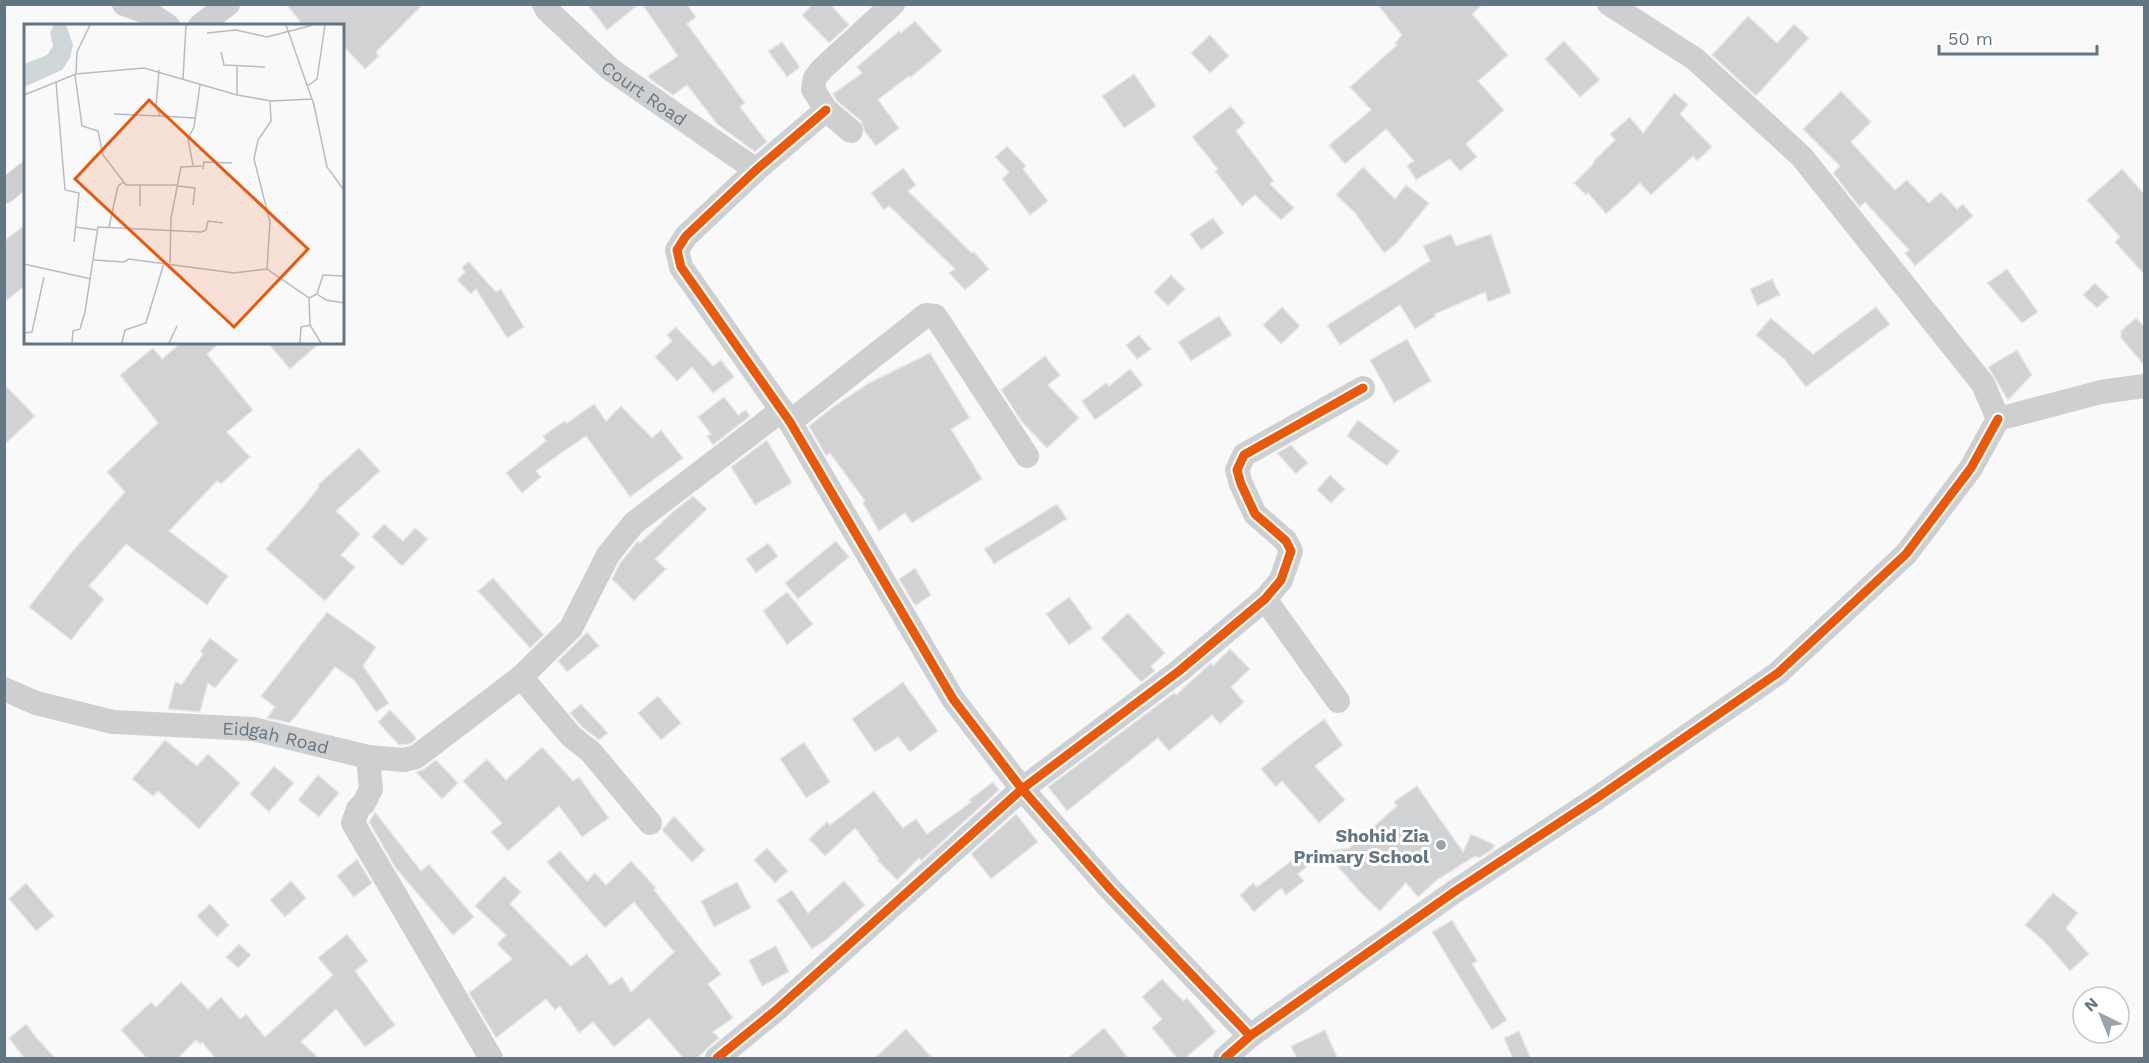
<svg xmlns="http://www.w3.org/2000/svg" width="2149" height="1063" font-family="'Work Sans',sans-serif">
  <rect width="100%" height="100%" fill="#f9f9f9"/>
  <!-- building -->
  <g fill="#d0d2d3" stroke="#e8e8e8" stroke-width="1.5">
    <path d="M286,4H423L376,52L379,56L365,69L342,45V26H304Z"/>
    <path d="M587,4H639L607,30Z"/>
    <path d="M642,4H687L696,17L687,24L745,103L740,107L767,142L755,152L717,124L687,85L673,95L651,80L648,76L678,56Z"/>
    <path d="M813,4H830L849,25L829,43L802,15Z"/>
    <path d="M1377,4H1483L1472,14L1508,55L1478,81L1504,110L1466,144L1477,157L1460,171L1450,159L1416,180L1407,165L1414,161L1386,129L1345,164L1329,145L1371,110L1350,87L1397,45L1395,43L1402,35Z"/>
    <path d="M1748,16L1777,43L1794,24L1809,38L1756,96L1712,55Z"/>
    <path d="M915,21L942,51L910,78L909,76L878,100L899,128L876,146L865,132L861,121L837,101L833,94L862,73L857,67L899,31L901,33Z"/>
    <path d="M1210,35L1229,56L1210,73L1191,53Z"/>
    <path d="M1564,41L1600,80L1580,97L1545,59Z"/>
    <path d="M782,42L800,67L787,77L768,51Z"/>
    <path d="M1134,74L1156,106L1124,128L1102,96Z"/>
    <path d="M1841,91L1871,122L1851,142L1895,190L1907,180L1929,203L1941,192L1957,209L1963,204L1973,216L1915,266L1905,253L1909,250L1865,202L1860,207L1858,205L1833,173L1840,166L1803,129Z"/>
    <path d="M1674,93L1688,104L1680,114L1712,147L1697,161L1693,156L1651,195L1640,183L1606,214L1588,193L1586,195L1574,183L1594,163L1593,162L1615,140L1610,134L1630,117L1643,133Z"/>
    <path d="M1231,106L1245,123L1236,131L1274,181L1270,184L1294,208L1281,220L1255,195L1242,206L1215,171L1218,169L1192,137Z"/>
    <path d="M1007,146L1026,166L1023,169L1048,201L1030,215L1002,179L1009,172L995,157Z"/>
    <path d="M1363,167L1395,199L1406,185L1429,203L1396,244L1384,253L1355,213L1336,195Z"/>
    <path d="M903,168L916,185L908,191L972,253L974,252L989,269L965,290L949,273L955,269L889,206L884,210L871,193Z"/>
    <path d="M2122,169L2145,195V275L2115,242L2120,237L2087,200Z"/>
    <path d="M1213,218L1224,233L1201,250L1190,234Z"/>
    <path d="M26,224V285L4,302V241Z"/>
    <path d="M1451,234L1456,246L1491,234L1511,293L1488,302L1485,292L1435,314L1436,316L1415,329L1400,305L1340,345L1327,325L1430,261L1423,246Z"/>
    <path d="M469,262L496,292L501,289L524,327L507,338L476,289L471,294L457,280L465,272L462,267Z"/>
    <path d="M2007,269L2038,312L2022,323L1987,283Z"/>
    <path d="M1171,275L1185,289L1168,306L1154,292Z"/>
    <path d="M1772,279L1780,295L1757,306L1750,289Z"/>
    <path d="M2095,283L2109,297L2097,308L2083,295Z"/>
    <path d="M1282,307L1300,326L1281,344L1263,325Z"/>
    <path d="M1876,307L1890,324L1806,387L1785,360L1756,335L1771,318L1813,354Z"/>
    <path d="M1219,316L1232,335L1191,361L1178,342Z"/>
    <path d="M2136,318L2145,327V366L2121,338V331Z"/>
    <path d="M676,327L713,366L721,360L734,377L713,393L692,367L677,381L655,357L672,341L667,335Z"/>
    <path d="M1139,335L1151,349L1137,359L1126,345Z"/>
    <path d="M1407,339L1431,381L1394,403L1370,360Z"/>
    <path d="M182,342H221L207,354L253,410L227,432L250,457L221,484L217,481L169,531L228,576L207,605L126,544L89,586L104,599L71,640L29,607L71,553L125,492L107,472L158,423L120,375L153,348L162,359Z"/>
    <path d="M267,342H321L290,369Z"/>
    <path d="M2017,350L2032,375L2008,400L1988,367Z"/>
    <path d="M930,353L970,418L951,429L982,479L912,523L905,513L879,531L863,503L865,501L830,453L826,456L809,426L833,407L869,383Z"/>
    <path d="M1045,356L1060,375L1048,385L1079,418L1047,448L1021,421L1001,390Z"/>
    <path d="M1130,369L1143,385L1095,420L1082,401L1106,383L1109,386Z"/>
    <path d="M4,384L35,416L4,445Z"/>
    <path d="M724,397L738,415L746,410L750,416L713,445L707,436L711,434L698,417Z"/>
    <path d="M594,404L606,421L621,406L652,438L661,430L683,458L630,497L586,436L536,471L541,477L522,493L506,473L546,441L543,436L565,421L567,423Z"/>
    <path d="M1358,420L1399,451L1387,466L1347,436Z"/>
    <path d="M767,440L792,483L755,505L731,467Z"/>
    <path d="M1291,445L1308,463L1296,474L1277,453Z"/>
    <path d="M359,448L380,471L336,511L360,534L341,555L355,567L325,601L266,549L303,507L319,487L318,485Z"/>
    <path d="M1330,475L1345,489L1331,503L1317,490Z"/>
    <path d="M693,496L707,509L655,559L666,569L634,601L612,579L620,563L638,541L640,543L675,510Z"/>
    <path d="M1057,504L1067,519L994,564L984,549Z"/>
    <path d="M384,524L403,541L415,528L428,539L402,566L372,537Z"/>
    <path d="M836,541L849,557L798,599L785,583Z"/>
    <path d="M768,543L778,556L756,573L746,559Z"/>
    <path d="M915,568L931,595L915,606L899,579Z"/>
    <path d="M493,578L544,635L530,648L478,591Z"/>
    <path d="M787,592L813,624L787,645L763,611Z"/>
    <path d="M1069,597L1092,628L1069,645L1046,614Z"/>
    <path d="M327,612L376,647L363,666L389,703L376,712L354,680L335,667L290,723L267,718L275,707L261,696Z"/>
    <path d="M1128,613L1165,653L1151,666L1155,671L1141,682L1101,638Z"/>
    <path d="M587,632L599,646L567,672L558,661Z"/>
    <path d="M210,638L238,660L215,688L208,683L200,712L168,709L175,682L182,684L203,654L200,651Z"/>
    <path d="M1230,649L1250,669L1231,687L1244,702L1220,724L1212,715L1169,751L1158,738L1067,811L1048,787L1174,693L1176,695L1211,663L1213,666Z"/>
    <path d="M903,682L938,731L910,752L898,737L875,752L852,719Z"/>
    <path d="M658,696L681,723L661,740L638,713Z"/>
    <path d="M581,704L608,733L599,740L581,726L570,713Z"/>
    <path d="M390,710L415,736L416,739L410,744L399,745L378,722Z"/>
    <path d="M1324,719L1343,745L1315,766L1345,800L1319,823L1282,781L1276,787L1261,769L1291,744Z"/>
    <path d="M165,740L197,766L208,754L240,783L199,829L158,791L153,796L132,779Z"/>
    <path d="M804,742L830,782L806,798L780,759Z"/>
    <path d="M542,747L573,781L579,777L609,818L582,837L559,806L508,851L491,832L502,823L463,781L487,759L506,780Z"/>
    <path d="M436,760L458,783L442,799L416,772L424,769Z"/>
    <path d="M274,766L294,783L269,812L250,794Z"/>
    <path d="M318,775L339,793L319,817L298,800Z"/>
    <path d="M993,782L999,790L921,861L919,858L897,880L877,860L879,859L855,828L825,856L809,839L827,822L830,825L874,791L903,828L916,819L927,834L971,802L969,800Z"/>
    <path d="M1417,786L1463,852L1471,834L1495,845L1492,850L1479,858L1475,856L1437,880L1418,897L1406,883L1380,911L1362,894L1325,852L1349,848L1397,806L1394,802Z"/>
    <path d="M375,812L421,871L429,864L474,917L453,935L395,867L369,822Z"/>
    <path d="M1016,814L1038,842L991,879L971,854Z"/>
    <path d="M674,816L705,850L692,862L662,830Z"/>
    <path d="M767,848L788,871L775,883L754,860Z"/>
    <path d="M560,851L587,881L595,873L606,885L631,861L656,888L654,890L721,974L708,984L733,1018L713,1032L719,1038L696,1059H684L649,1018L614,1047L593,1022L579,1033L560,1006L555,1010L546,999L496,1038L469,993L512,959L497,944L506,935L475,906L504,876L521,892L510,904L571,966L587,954L610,985L622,977L631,992L674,952L634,902L605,928L547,862Z"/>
    <path d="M1303,852L1311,863L1298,874L1304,881L1286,895L1281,888L1254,912L1240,895L1253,883L1257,887Z"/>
    <path d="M357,859L372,883L354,897L337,876Z"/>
    <path d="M291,881L306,898L285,917L270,900Z"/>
    <path d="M844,881L865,905L827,939L812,949L777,900L792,890L808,913Z"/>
    <path d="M737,882L751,908L714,927L701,901Z"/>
    <path d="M26,883L54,916L36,931L9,899Z"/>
    <path d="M2053,893L2078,913L2066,928L2089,954L2070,971L2044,941L2025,925Z"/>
    <path d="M210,904L229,925L217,937L197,916Z"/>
    <path d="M1452,920L1477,961L1472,964L1507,1020L1492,1030L1432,932Z"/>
    <path d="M347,934L368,961L355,971L395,1025L365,1047L336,1009L301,1042L320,1059H216L202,1042L200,1044L196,1040L177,1059H147L121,1030L151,1002L156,1007L181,982L208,1009L221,997L240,1019L246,1014L265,1037L333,975L318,958Z"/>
    <path d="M239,944L251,955L238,968L226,957Z"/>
    <path d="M776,946L789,972L762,986L749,960Z"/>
    <path d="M1162,979L1183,1001L1187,998L1216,1032L1184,1059H1178L1152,1028L1162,1019L1142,997Z"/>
    <path d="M26,1024L36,1037L56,1059H25L9,1038Z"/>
    <path d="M1104,1028L1129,1059H1067Z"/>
    <path d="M906,1029L933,1059H874Z"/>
    <path d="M1325,1030L1338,1059H1297L1291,1046Z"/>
    <path d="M1519,1031L1531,1059H1513L1504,1038Z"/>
  </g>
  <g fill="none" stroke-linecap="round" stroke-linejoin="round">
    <!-- street -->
    <g stroke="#cecfd0" stroke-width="24">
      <path d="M124,4L149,13L168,26"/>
      <path id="s1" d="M544,4L547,10L610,69L756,170"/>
      <path d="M1609,4L1695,59L1802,157L1983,384L1998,419L2101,392L2144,386"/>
      <path d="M200,26L228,4"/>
      <path d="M826,110L756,170L686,236L677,250L681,267L790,422L953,699L1022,789L1111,890L1250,1036"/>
      <path d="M851,131L826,110L813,89L815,78L822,69L893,4"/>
      <path d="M4,192L26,174"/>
      <path d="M790,422L926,315L935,316L942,326L1027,456"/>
      <path d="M1265,599L1338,701"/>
      <path d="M521,677L571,736L591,752L650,823"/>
      <path id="s2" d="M4,689L36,703L113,722L253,729L368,757L404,760L416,757L521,677L571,628L608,555L634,523L782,410"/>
      <path d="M368,757L371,789L364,803L358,809L353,823L491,1058"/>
      <path d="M717,1058L776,1010L1022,789L1179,671L1265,599L1281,580L1291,551L1286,541L1255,514L1241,484L1237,470L1244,455L1363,388"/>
      <path d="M1225,1058L1250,1036L1454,892L1597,798L1778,673L1906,554L1971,468L1998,419"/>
    </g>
    <defs>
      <g id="cycleway">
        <path d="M826,110L756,170L686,236L677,250L681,267L790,422L953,699L1022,789L1111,890L1250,1036"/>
        <path d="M717,1058L776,1010L1022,789L1179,671L1265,599L1281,580L1291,551L1286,541L1255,514L1241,484L1237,470L1244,455L1363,388"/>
        <path d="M1225,1058L1250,1036L1454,892L1597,798L1778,673L1906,554L1971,468L1998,419"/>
      </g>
    </defs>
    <!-- cycleway casing -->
    <use href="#cycleway" stroke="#fff" stroke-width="13"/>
    <!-- cycleway -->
    <use href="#cycleway" stroke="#e8590c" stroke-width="9"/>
  </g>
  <!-- markers -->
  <circle fill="#99a4ac" stroke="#fff" stroke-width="2" cx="1441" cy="845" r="6"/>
  <g text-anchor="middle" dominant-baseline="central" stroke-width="6" stroke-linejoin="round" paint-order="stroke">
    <!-- street labels -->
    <g font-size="18" fill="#657683" stroke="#fff">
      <text stroke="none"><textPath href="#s1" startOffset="135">Court Road</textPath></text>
      <text stroke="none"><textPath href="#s2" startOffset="278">Eidgah Road</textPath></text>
    </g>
    <!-- poi labels -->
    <g font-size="18" font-weight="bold" fill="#657683" stroke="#fff" text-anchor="end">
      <text x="1429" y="835">Shohid Zia<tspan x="1429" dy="21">Primary School</tspan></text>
    </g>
  </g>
  <!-- overview -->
  <g transform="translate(24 24)">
    <rect width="320" height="320" fill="#f9f9f9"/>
    <path d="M30,1H42L49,21L46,34L38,46L0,63V40L23,31L29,22L26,8Z" fill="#ced6d9"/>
    <path fill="none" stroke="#b5bdc3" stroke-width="1.5" d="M262,1L290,81L303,143L320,166M183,9L212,6L243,13L289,1M197,28L200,41L241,43M135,46L132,82L136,92L171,94M52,50L53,28L66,1M51,51L58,102L74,107L79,131L102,161H154M159,55L162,1M32,58L41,166L55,169L50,218M283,62L293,55L301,1M0,71L52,50L120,44L213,71L247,77L288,75M213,71V43M246,77L247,97L234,116L230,135L246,198L243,245L285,274L286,301L297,319M90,90L136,92M169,141L164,115L170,103L176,61M179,145L180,138L208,139M154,162L171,164L169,181M116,182V162M51,203L73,206M85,203L94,162L100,158M70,236L100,238L105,235L210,249L243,245M146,239L147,194L157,143L178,142M0,240L67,255M293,270L302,276L320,279M285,274L293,270L299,251L320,252M0,309L8,308L20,253M48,319L49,307L56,305L61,288L74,203L177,208L182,206L184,197L199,199M98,319L101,306L122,299L140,239M145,319L153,302M276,319L277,303L286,301"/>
    <path fill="#e8590c" fill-opacity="0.15" stroke="#e8590c" stroke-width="3" d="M125,76L284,225L210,303L51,155Z"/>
    <rect width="320" height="320" fill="none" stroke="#657683" stroke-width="3"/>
  </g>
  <!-- border -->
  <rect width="2149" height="1063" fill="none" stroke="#657683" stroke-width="12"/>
  <!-- north arrow -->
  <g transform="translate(2101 1015) rotate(317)"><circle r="28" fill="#ffffff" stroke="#c1c8cd" stroke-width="1.5"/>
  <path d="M0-4.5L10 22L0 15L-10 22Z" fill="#99a4ac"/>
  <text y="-9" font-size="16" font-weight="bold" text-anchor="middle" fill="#657683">N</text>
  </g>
  <!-- scale -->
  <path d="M1939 45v9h158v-9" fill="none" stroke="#657683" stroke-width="3"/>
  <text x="1948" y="45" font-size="18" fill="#657683" stroke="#ffffff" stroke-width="4.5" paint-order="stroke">50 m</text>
</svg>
